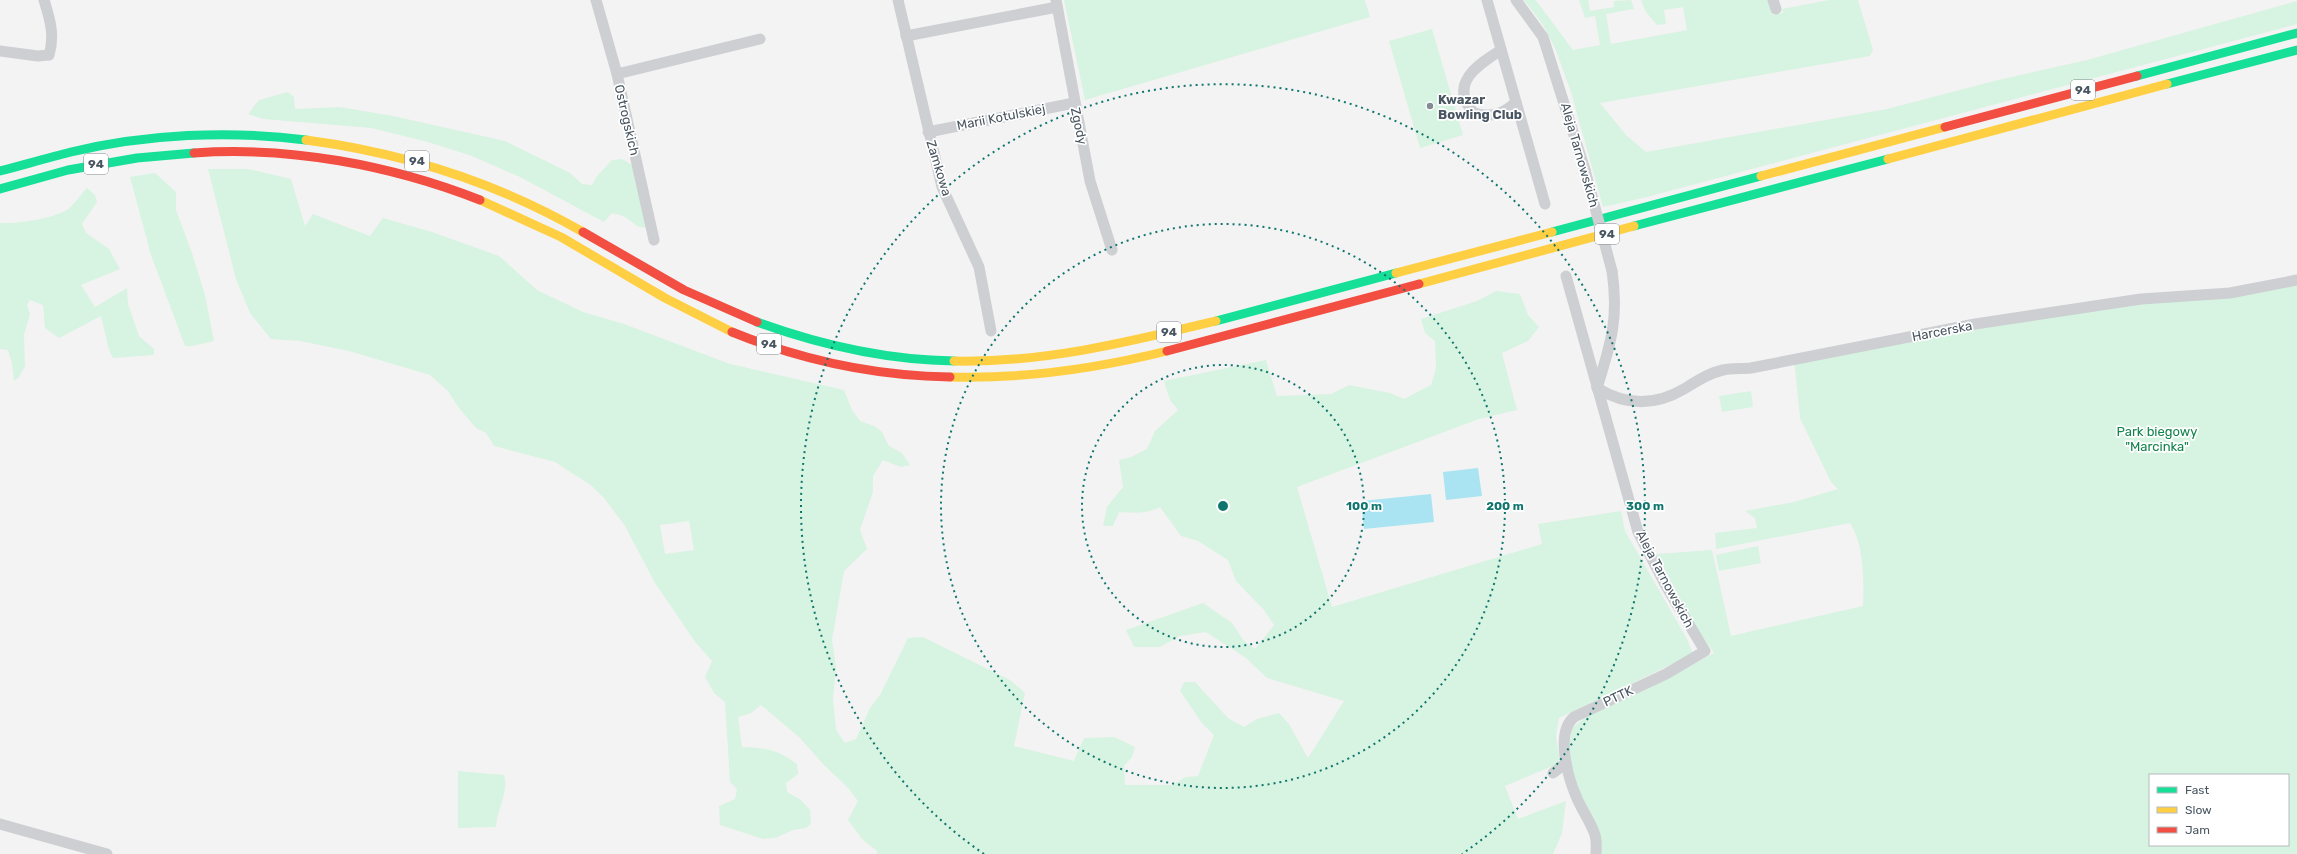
<svg xmlns="http://www.w3.org/2000/svg" width="2297" height="854" font-family="Rubik,sans-serif">
  <rect width="100%" height="100%" fill="#f4f3f3"/>
  <!-- green -->
  <g fill="#d7f3e1" fill-rule="evenodd">
    <path d="M1064,0H1365L1370,17L1085,100Z"/>
    <path d="M1524,0H1535L1538,3L1573,50L1600,45L1595,16L1585,18L1579,0H1588L1590,11L1614,7V1L1631,0L1634,9L1606,14L1611,44L1687,30L1683,7L1664,10L1666,24L1657,25L1646,12L1641,0H1768L1773,15L1783,13L1782,9L1829,0H1858L1873,50L1870,56L1600,103L1626,135L1646,152L1887,109L1998,80L2087,60L2297,1V24L1643,198L1603,207L1571,92L1555,48L1543,25Z"/>
    <path d="M1432,29L1463,135L1420,148L1389,41Z"/>
    <path d="M288,92L294,97L295,109L340,107L393,116L505,141L570,173L582,184L592,185L597,176L612,160L622,159L636,167L649,227C636,229 635,223 625,217C621,215 616,214 612,213L604,222L520,177L472,156L428,142L371,128L263,119L248,114L259,100Z"/>
    <path d="M208,169H249L291,179L305,226L313,214L370,236L383,218L432,232L499,256L537,290L583,312L624,324L730,364L844,390L852,410L860,421L874,426L882,432L889,446L902,453L910,465L901,467L883,460L873,476V492L860,530L867,549L844,571L832,640L836,667L833,699L836,730L845,743L856,739L870,708L880,695L908,638L923,637L1010,680L1025,693L1014,746L1074,761L1084,738L1114,737L1135,747L1132,757L1124,766L1125,785H1172L1186,777L1198,776L1214,735L1202,723L1180,691L1184,682H1195L1228,718L1244,727L1257,719L1279,713L1289,724L1308,758L1344,701L1267,678L1246,658L1206,632L1180,636L1160,647H1134L1126,630L1203,603L1232,623L1244,641L1255,649L1274,625L1264,610L1236,581L1228,560L1198,541L1181,536L1160,507C1147,514 1134,513 1119,512L1113,526H1103L1107,507L1123,487L1119,460L1131,457L1147,449L1155,431L1178,410L1170,400L1164,381L1266,360L1277,396L1331,394L1349,385L1390,393L1404,399L1431,385L1436,368L1435,341L1425,333L1421,319L1477,301L1496,291L1520,294L1528,315L1539,327L1528,341L1502,353L1517,410L1479,419L1297,487L1332,607L1542,544L1538,524L1621,511L1625,531L1687,639L1693,654L1559,718L1556,736L1560,763L1505,786L1518,819L1566,801L1562,833L1553,854H877V851L862,839L848,820L858,801L849,789L823,764L800,738L761,705L751,713L738,717L742,747C766,748 777,749 797,764L798,774L786,783L787,792L801,800L810,810L811,824L806,828L793,830L775,838L763,839L720,825L719,806L735,799L737,789L730,782L725,702L714,693L705,677L712,661L696,643L655,583L625,526L604,498L592,486L555,462L494,446L486,433L476,428L459,408L448,391L430,375L349,351L300,341L271,339L250,313L236,279ZM689,521L694,550L665,554L660,525Z"/>
    <path d="M155,173L176,192V210L192,253L205,295L214,341L192,346H185L151,255L130,177Z"/>
    <path d="M87,188L95,195L97,202L82,224L86,233L109,249L120,269L81,285L95,307L127,288L128,304L139,336L154,349V355L113,358L109,350L101,316L59,338L45,328L43,305L30,300L27,305L30,314L24,335L25,366L19,377L14,381L12,364L8,350L0,349V223C17,224 50,219 65,211C73,207 80,195 87,188Z"/>
    <path d="M2297,280V854H1598L1568,753L1572,728L1591,713L1653,686L1714,653L1696,627L1656,554L1712,550L1731,636L1863,606C1864,581 1864,544 1850,523L1716,549L1715,533L1757,528L1755,518L1745,511L1794,502L1838,489L1831,482L1800,418L1794,359L1975,324ZM2150,775H2288V845H2150Z"/>
    <path d="M1751,391L1753,407L1722,412L1719,396Z"/>
    <path d="M1758,546L1761,563L1719,571L1716,555Z"/>
    <path d="M458,771L504,775C509,793 497,809 496,827L458,828Z"/>
  </g>
  <!-- water -->
  <g fill="#aae4f2">
    <path d="M1478,468L1482,496L1446,500L1443,472Z"/>
    <path d="M1431,494L1434,522L1364,529L1361,501Z"/>
  </g>
  <g fill="none" stroke-linecap="round" stroke-linejoin="round">
    <!-- street -->
    <g stroke="#cdcfd2" stroke-width="11">
      <path d="M596,0L617,74L654,240"/>
      <path d="M898,0L942,187L979,267L991,331"/>
      <path d="M1056,0L1090,181L1112,250"/>
      <path d="M1487,0L1545,204"/>
      <path d="M1516,0L1543,37L1585,170"/>
      <path d="M1773,0L1776,9"/>
      <path d="M906,36L1057,7"/>
      <path d="M1501,50C1479,64 1447,84 1474,113C1492,118 1503,114 1516,102"/>
      <path d="M0,51L38,56L49,55C55,36 50,19 44,0"/>
      <path d="M617,74L760,39"/>
      <path d="M928,132L1074,103"/>
      <path d="M1566,276L1638,532L1666,586L1705,651L1666,674L1574,717C1555,733 1568,777 1576,796C1581,809 1591,822 1595,835C1597,841 1596,848 1596,854"/>
      <path d="M1597,388C1626,406 1655,406 1684,389C1697,381 1709,373 1723,370C1732,368 1742,369 1751,368L1975,324L2141,299L2230,293L2297,280"/>
      <path d="M1597,388C1611,343 1619,319 1612,271"/>
      <path d="M1553,773L1566,763"/>
      <path d="M0,824L107,854"/>
    </g>
    <!-- fast -->
    <g stroke="#16e098" stroke-width="9">
      <path d="M2137,76L2297,33"/>
      <path d="M2167,84L2297,50"/>
      <path d="M0,171C23,165 47,158 71,152C146,134 229,130 306,140"/>
      <path d="M0,189L68,170L137,158L194,153"/>
      <path d="M1634,226L1888,159"/>
      <path d="M1552,232L1761,176"/>
      <path d="M1216,321L1396,273"/>
      <path d="M757,322C820,345 886,360 954,361"/>
    </g>
    <!-- slow -->
    <g stroke="#ffcf43" stroke-width="9">
      <path d="M306,140C404,153 498,183 583,232"/>
      <path d="M1888,159L2167,84"/>
      <path d="M1761,176L1945,127"/>
      <path d="M480,200L561,237L665,298L732,332"/>
      <path d="M1396,273L1552,232"/>
      <path d="M1419,284L1634,226"/>
      <path d="M954,361C1044,363 1129,342 1216,321"/>
      <path d="M950,377C1024,379 1095,369 1167,351"/>
    </g>
    <!-- jam -->
    <g stroke="#f24e42" stroke-width="9">
      <path d="M1945,127L2137,76"/>
      <path d="M194,153C289,146 391,165 480,200"/>
      <path d="M583,232L684,290L757,322"/>
      <path d="M732,332C801,360 876,376 950,377"/>
      <path d="M1167,351L1419,284"/>
    </g>
    <!-- street-bridge -->
    <path stroke="#cdcfd2" stroke-width="11" d="M1585,170L1612,271"/>
  </g>
  <!-- distance rings -->
  <g fill="none" stroke="#0f766e" stroke-width="2" stroke-dasharray="2 4">
    <circle cx="1223" cy="506" r="141"/>
    <circle cx="1223" cy="506" r="282"/>
    <path d="M984 854A422 422 0 1 1 1462 854"/>
  </g>
  <!-- markers -->
  <circle fill="#858d94" stroke="#fff" stroke-width="1.5" cx="1430" cy="106" r="4"/>
  <g text-anchor="middle" dominant-baseline="central" stroke-width="3.5" stroke-linejoin="round" paint-order="stroke">
    <!-- shield labels -->
    <g fill="#fff" stroke="#808990" stroke-width="1">
      <rect x="2071" y="80" width="24" height="20" rx="3"/>
      <rect x="405" y="151" width="24" height="20" rx="3"/>
      <rect x="84" y="154" width="24" height="20" rx="3"/>
      <rect x="1595" y="224" width="24" height="20" rx="3"/>
      <rect x="1157" y="322" width="24" height="20" rx="3"/>
      <rect x="757" y="334" width="24" height="20" rx="3"/>
    </g>
    <g font-size="12" font-weight="bold" fill="#495661">
      <text x="2083" y="90">94</text>
      <text x="417" y="161">94</text>
      <text x="96" y="164">94</text>
      <text x="1607" y="234">94</text>
      <text x="1169" y="332">94</text>
      <text x="769" y="344">94</text>
    </g>
    <!-- poi labels -->
    <g font-size="13" font-weight="bold" fill="#495661" stroke="#fff" text-anchor="start">
      <text x="1438" y="99">Kwazar<tspan x="1438" dy="15">Bowling Club</tspan></text>
    </g>
    <!-- street labels -->
    <g font-size="13" fill="#495661" stroke="#fff">
      <text transform="translate(1001 117) rotate(-11)">Marii Kotulskiej</text>
      <text transform="translate(627 120) rotate(77)">Ostrogskich</text>
      <text transform="translate(1079 126) rotate(78)">Zgody</text>
      <text transform="translate(1580 155) rotate(74)">Aleja Tarnowskich</text>
      <text transform="translate(939 168) rotate(73)">Zamkowa</text>
      <text transform="translate(1942 331) rotate(-11)">Harcerska</text>
      <text transform="translate(1665 579) rotate(62)">Aleja Tarnowskich</text>
      <text transform="translate(1618 696) rotate(-25)">PTTK</text>
    </g>
    <!-- park labels -->
    <g font-size="13" fill="#12844a" stroke="#fff">
      <text x="2157" y="431">Park biegowy<tspan x="2157" dy="15">"Marcinka"</tspan></text>
    </g>
  </g>
  <circle cx="1223" cy="506" r="6" fill="#0f766e" stroke="#fff" stroke-width="2"/>
  <g font-size="12" text-anchor="middle" font-weight="bold" fill="#0f766e" stroke="#fff" stroke-width="3.5" stroke-linejoin="round" paint-order="stroke">
    <text x="1364" y="510">100 m</text>
    <text x="1505" y="510">200 m</text>
    <text x="1645" y="510">300 m</text>
  </g>
  <!-- legend -->
  <rect x="2149" y="774" width="140" height="72" fill="#ffffff" stroke="#b6bbc0"/>
  <rect x="2157" y="787" width="20" height="6" fill="#16e098" stroke="#b6bbc0"/>
  <text x="2185" y="794" font-size="12" fill="#495661">Fast</text>
  <rect x="2157" y="807" width="20" height="6" fill="#ffcf43" stroke="#b6bbc0"/>
  <text x="2185" y="814" font-size="12" fill="#495661">Slow</text>
  <rect x="2157" y="827" width="20" height="6" fill="#f24e42" stroke="#b6bbc0"/>
  <text x="2185" y="834" font-size="12" fill="#495661">Jam</text>
</svg>
